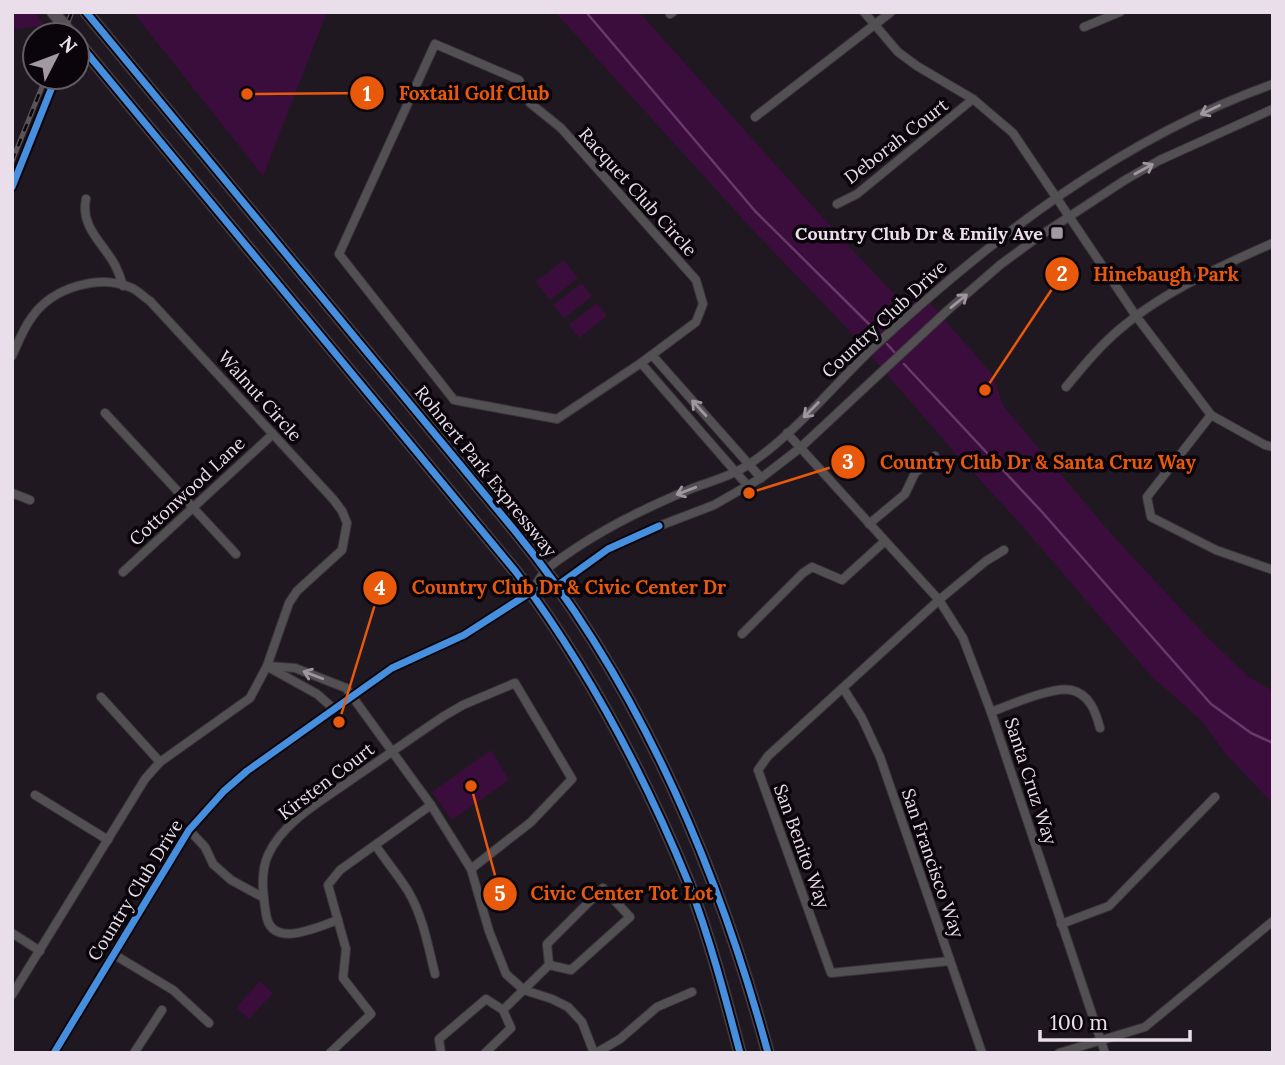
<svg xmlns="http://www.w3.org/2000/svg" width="1285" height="1065" font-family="Lora,serif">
  <rect width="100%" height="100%" fill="#201820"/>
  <!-- green -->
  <g fill="#3b0d3c">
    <path d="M12,12H35L44,25L12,30Z"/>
    <path d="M133,12H327L263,176Z"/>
    <path d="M555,12H639L833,229L907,308L923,295L992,374L1004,407L1114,537L1207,637L1249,677L1273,691V804L1224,752L1202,721L1151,676L1016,519L950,447L844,325L749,226Z"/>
    <path d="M564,260L578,278L550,300L536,282Z"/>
    <path d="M582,283L592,296L564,318L553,305Z"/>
    <path d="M597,303L607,316L579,338L569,325Z"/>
    <path d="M491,750L509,780L452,820L432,792Z"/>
    <path d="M260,981L273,993L249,1019L236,1008Z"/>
  </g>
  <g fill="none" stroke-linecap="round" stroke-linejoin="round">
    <!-- stream -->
    <g stroke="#6b386b" stroke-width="2.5">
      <path d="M586,12L755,211L878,333"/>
      <path d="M887,344L896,354"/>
      <path d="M904,364L1043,513L1211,704L1251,733L1273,743"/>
    </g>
    <defs>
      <g id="minor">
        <path d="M864,12L898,52L917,66L973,99L1013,133L1136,316L1211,415L1265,445L1273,447"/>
        <path d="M670,14L673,12"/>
        <path d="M1084,27L1120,12"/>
        <path d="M435,44L519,80L530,103L561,128L696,280L703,304L696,322L641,363L557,419L454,400L339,254Z"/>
        <path d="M755,117L891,12"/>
        <path d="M86,199C80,227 103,243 115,265C118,271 121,279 123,286"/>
        <path d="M837,204L857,194L973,99"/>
        <path d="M652,355L761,478"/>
        <path d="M12,356C18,343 23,329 32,317C52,288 99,273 132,288C138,291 144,297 150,301L333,499L342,511L347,523L342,550L297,591L289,603L267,666L250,698L160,762L145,779L12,995"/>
        <path d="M641,363L747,485"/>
        <path d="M1066,387C1084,365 1103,342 1126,324C1166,291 1225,264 1273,243"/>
        <path d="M105,413L236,554"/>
        <path d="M1211,415L1147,497L1151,517L1216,550L1273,570"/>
        <path d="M787,433L939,600L963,638L991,712L1105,1053"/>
        <path d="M12,493L30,500"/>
        <path d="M869,524L905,494L915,473L935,456"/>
        <path d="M123,572L273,434"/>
        <path d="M531,592C536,585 540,577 546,570C554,562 566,555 576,548C613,523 652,505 693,488C712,481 734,475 751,463C799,430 836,382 878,343C994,236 1122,138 1273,84"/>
        <path d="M531,592L558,585L608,549L659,526L714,505L761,478L800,448L948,310L1000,265L1035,239L1125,180L1160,160L1273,109"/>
        <path d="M742,634L803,573L812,567L842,580L885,541"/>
        <path d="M267,666L295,668L346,688L431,805L471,869L489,931L506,974L524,990L552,999L568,1007L582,1022L594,1053"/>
        <path d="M270,668L317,694L334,709"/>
        <path d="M843,688L862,718L880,757L982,1053"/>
        <path d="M101,697L160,762"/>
        <path d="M991,712C1010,705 1053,686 1071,690C1090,694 1096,713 1100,728"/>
        <path d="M35,795L108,840"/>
        <path d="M189,830L205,847L213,864L231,880L264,898"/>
        <path d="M376,846C386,861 398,875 408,891C423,916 428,946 435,974"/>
        <path d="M338,920C317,927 271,950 266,914C263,895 260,873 268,855C284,820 325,799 355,777C385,757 414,736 444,716L463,705L515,683L572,779L531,822L471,869"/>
        <path d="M1061,924L1109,906L1215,797"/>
        <path d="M12,933L40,951"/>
        <path d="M113,954L173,990L209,1023"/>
        <path d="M950,961L831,973L758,770L768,756L939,600L986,561L1004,550"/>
        <path d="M503,1010L549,965L571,970L630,917L603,888L547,944L549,965"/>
        <path d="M134,1053L162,1010"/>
        <path d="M330,1053L371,1014L343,978L346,949L328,885L340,870L431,805"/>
        <path d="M441,1053L439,1039L486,999L503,1010L511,1028L485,1053"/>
        <path d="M596,1053L620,1039L657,1007L692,992"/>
        <path d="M1059,1053L1145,1027L1273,921"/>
      </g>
      <path id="tertiary" d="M54,1053L189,830L224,791L247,771L392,668L464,635L531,592"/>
      <g id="secondary">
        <path d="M53,12L72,35"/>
        <path d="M86,12L515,531C639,683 717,865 768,1053"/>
        <path d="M77,41L516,572C587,667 644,774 689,884C710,939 725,996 740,1053"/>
      </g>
    </defs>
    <!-- minor casing -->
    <use href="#minor" stroke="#3b353b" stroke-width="10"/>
    <!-- tertiary casing -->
    <use href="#tertiary" stroke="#3b353b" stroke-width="11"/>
    <!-- secondary casing -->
    <use href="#secondary" stroke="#3b353b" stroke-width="14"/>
    <!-- minor -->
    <use href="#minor" stroke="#525052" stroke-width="8"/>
    <!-- tertiary -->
    <use href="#tertiary" stroke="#525052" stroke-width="10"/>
    <!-- secondary -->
    <use href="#secondary" stroke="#565155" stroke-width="12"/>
    <defs>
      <g id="rail">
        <path d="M63,35L72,12"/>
        <path d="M12,161L46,77"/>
      </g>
    </defs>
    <!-- rail casing -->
    <use href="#rail" stroke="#585458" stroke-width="5"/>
    <!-- rail -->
    <use href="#rail" stroke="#0a050a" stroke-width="2.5" stroke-dasharray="8" stroke-linecap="butt"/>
    <defs>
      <g id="cycleway">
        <path d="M86,12L515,531C639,683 717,865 768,1053"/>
        <path d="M77,41L516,572C587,667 644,774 689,884C710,939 725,996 740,1053"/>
        <path d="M12,187L56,77"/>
        <path d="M54,1053L189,830L224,791L247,771L392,668L464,635L531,592L558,585L608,549L659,526"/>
      </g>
    </defs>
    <!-- cycleway casing -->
    <use href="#cycleway" stroke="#0a050a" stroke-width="11"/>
    <!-- cycleway -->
    <use href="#cycleway" stroke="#468fdf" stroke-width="7"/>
  </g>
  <!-- one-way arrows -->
  <defs><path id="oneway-shaft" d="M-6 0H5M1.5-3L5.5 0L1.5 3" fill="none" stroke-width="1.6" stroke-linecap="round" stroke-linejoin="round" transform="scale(1.75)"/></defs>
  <g stroke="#9e979e">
    <use href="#oneway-shaft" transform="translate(1210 110) rotate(154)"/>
    <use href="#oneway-shaft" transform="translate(1144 169) rotate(-29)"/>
    <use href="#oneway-shaft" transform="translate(959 301) rotate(-39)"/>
    <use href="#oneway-shaft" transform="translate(699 408) rotate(-132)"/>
    <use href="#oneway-shaft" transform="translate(811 410) rotate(135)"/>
    <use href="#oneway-shaft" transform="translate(686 491) rotate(159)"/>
    <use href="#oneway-shaft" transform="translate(313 675) rotate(-159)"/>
  </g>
  <!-- markers -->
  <rect fill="#a399a3" stroke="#0a050a" stroke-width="2.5" x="1050" y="226" width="14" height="14" rx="3.5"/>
  <g text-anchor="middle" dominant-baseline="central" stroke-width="7" stroke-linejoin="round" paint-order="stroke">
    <!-- street labels -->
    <g font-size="18" fill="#e9dee9" stroke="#0a050a">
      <text transform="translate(896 141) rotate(-38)">Deborah Court</text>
      <text transform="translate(638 192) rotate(48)">Racquet Club Circle</text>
      <text transform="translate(884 319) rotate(-43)">Country Club Drive</text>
      <text transform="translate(260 396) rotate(48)">Walnut Circle</text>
      <text transform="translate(486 471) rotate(51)">Rohnert Park Expressway</text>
      <text transform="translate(187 491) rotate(-43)">Cottonwood Lane</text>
      <text transform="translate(326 781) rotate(-37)">Kirsten Court</text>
      <text transform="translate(1031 781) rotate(72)">Santa Cruz Way</text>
      <text transform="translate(802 846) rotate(70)">San Benito Way</text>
      <text transform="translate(933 863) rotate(71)">San Francisco Way</text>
      <text transform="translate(135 890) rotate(-58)">Country Club Drive</text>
    </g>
    <!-- poi labels -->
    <g font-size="18" font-weight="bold" fill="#e9dee9" stroke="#0a050a" text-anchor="end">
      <text x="1043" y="233">Country Club Dr &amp; Emily Ave</text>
    </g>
  </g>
  <!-- callouts -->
  <path fill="none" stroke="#e8590c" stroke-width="2.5" d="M247 94L367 93M985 390L1062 274M749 493L848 462M339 722L380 588M471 786L500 894"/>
  <g fill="#e8590c" stroke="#0a050a" stroke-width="2.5">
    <circle cx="247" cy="94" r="7"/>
    <circle cx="985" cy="390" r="7"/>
    <circle cx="749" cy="493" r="7"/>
    <circle cx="339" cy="722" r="7"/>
    <circle cx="471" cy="786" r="7"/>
    <circle cx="367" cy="93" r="18"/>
    <circle cx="1062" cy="274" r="18"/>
    <circle cx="848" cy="462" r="18"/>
    <circle cx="380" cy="588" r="18"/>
    <circle cx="500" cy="894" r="18"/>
  </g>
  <g font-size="21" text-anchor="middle" font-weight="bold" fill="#fff">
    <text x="367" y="101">1</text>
    <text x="1062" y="281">2</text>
    <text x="848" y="469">3</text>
    <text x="380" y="595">4</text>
    <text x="500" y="901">5</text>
  </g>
  <g font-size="19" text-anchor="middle" font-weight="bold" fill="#e8590c" stroke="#0a050a" stroke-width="7" stroke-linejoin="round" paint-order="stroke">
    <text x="474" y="100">Foxtail Golf Club</text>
    <text x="1166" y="281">Hinebaugh Park</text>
    <text x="1038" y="469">Country Club Dr &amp; Santa Cruz Way</text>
    <text x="569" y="594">Country Club Dr &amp; Civic Center Dr</text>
    <text x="622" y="900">Civic Center Tot Lot</text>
  </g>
  <!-- border -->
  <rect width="1285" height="1065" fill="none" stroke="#e9dee9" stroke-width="28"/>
  <!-- north arrow -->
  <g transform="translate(56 56) rotate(48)"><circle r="33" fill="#0a050a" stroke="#635c63" stroke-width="2"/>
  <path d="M0-5L12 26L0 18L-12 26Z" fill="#a399a3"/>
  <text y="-10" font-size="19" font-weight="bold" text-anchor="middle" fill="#e9dee9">N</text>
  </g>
  <!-- scale -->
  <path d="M1040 1030v10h150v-10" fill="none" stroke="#e9dee9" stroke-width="3.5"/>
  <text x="1050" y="1030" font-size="21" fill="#e9dee9" stroke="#0a050a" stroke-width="5" paint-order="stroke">100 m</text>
</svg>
